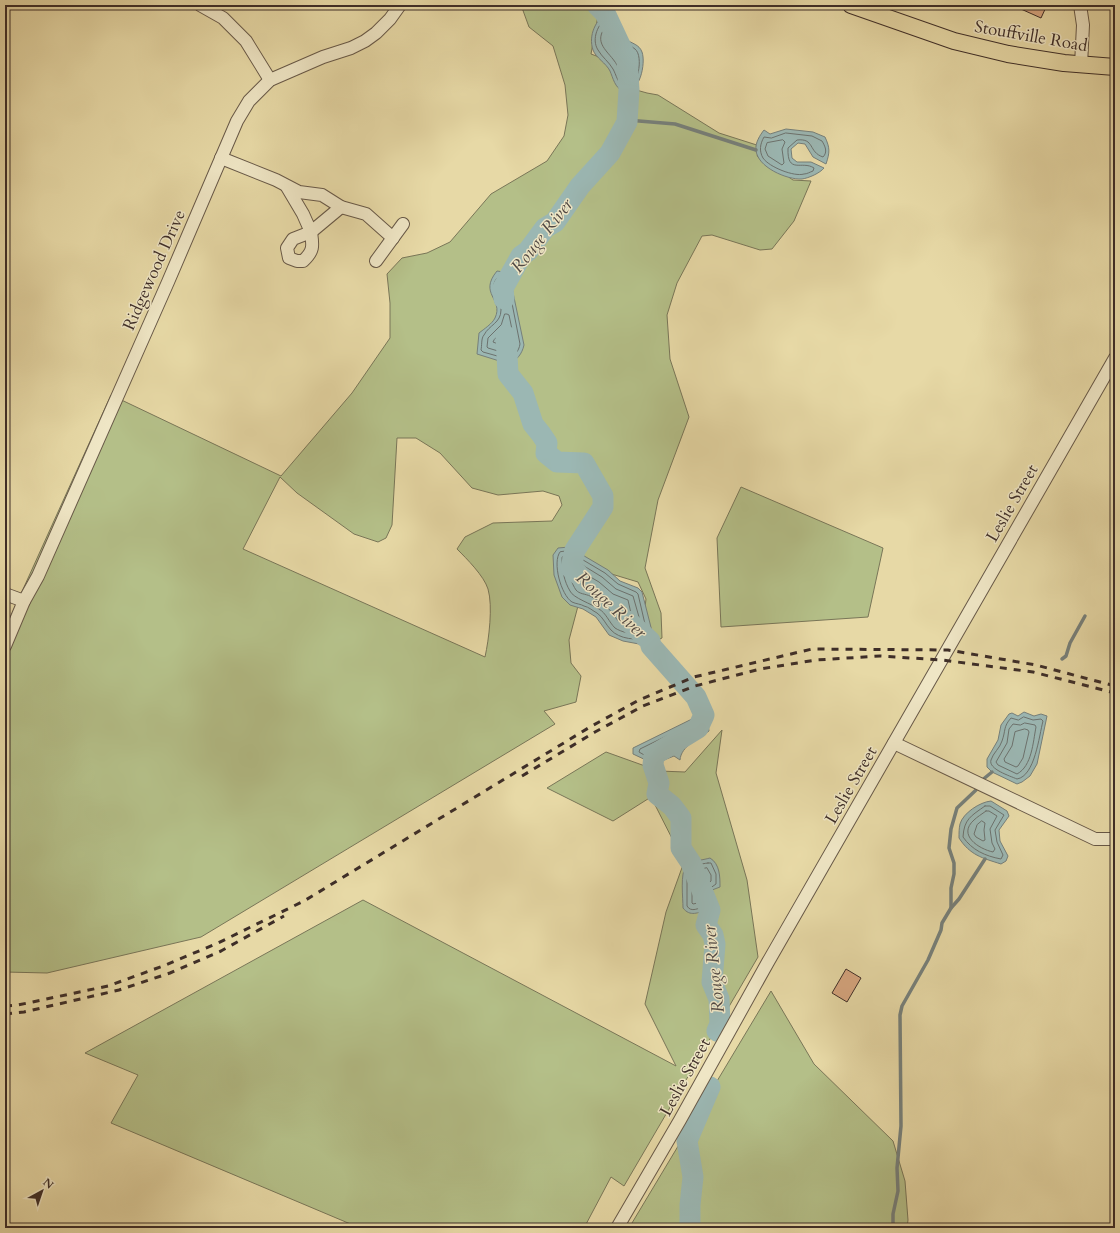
<svg xmlns="http://www.w3.org/2000/svg" width="1120" height="1233" font-family="Cardo,serif">
  <rect width="100%" height="100%" fill="#e7d9a6"/>
  <filter id="stains"><feTurbulence type="fractalNoise" baseFrequency=".005" numOctaves="4"/><feColorMatrix values="0 0 0 0 .2 0 0 0 0 .09 0 0 0 0 .02 0 0 0 .5 -.17"/></filter>
  <radialGradient id="worn" r=".72"><stop offset=".6" stop-color="#630" stop-opacity="0"/><stop offset="1" stop-color="#630" stop-opacity=".3"/></radialGradient>
  <!-- green -->
  <g fill="#b4bf88" stroke="#797658" fill-rule="evenodd">
    <path d="M521,5H599V10L591,54L610,61L622,86L647,93L658,95L719,133L763,147L757,156L793,180L811,181L794,221L772,249L760,250L712,235L702,236L677,283L667,315L670,359L689,417L658,500L645,568L661,613L662,638L650,644L644,615L646,599L638,582L595,569L562,572L567,602L578,606L569,640L571,663L581,676L576,702L544,711L555,724L201,937L47,973L5,972V629L111,395L281,476L352,393L390,338V303L387,274L402,258L427,253L450,242L491,194L547,161L564,136L568,115L565,85L553,46L529,27ZM397,438H416L440,453L472,488L498,495L543,491L559,496L562,505L552,521L493,523L465,537L457,549C467,559 484,576 488,589C493,606 489,639 485,657L243,549L280,477L297,493L354,534L378,542L386,538L392,525Z"/>
    <path d="M741,487L883,548L868,617L721,627L717,538Z"/>
    <path d="M722,730L716,773L747,880L758,957L624,1186L611,1177L584,1228H360L111,1123L138,1075L85,1053L363,900L676,1066L645,1004L666,912L684,862L651,797L613,821L547,788L606,752L659,771L685,772Z"/>
    <path d="M771,991L814,1064L893,1141L905,1181L908,1220L907,1228H629Z"/>
  </g>
  <!-- water -->
  <g fill="#9bb7b3" stroke="#76807b">
    <path d="M607,12L616,17C619,24 621,34 626,39C632,44 639,44 642,52C646,63 640,95 623,91C615,88 613,78 610,71C606,63 596,58 593,50C588,35 596,20 607,12Z"/>
    <path d="M786,129L813,132L825,137C830,148 830,152 826,164L813,157L805,144L798,143L791,149L792,158L797,162H811L824,168C820,173 809,178 802,179C787,180 757,167 756,150C755,143 760,135 764,130L770,134Z"/>
    <path d="M497,271L511,273V283L524,345C522,354 517,360 509,364L477,354L479,333C484,329 492,324 495,318C504,299 478,294 497,271Z"/>
    <path d="M569,547L608,570L620,581L638,588L642,592L654,639L639,644L623,641L609,635L596,617L583,609L570,605L562,597L554,575L553,555L558,548Z"/>
    <path d="M1024,712L1034,716L1041,714L1047,716L1037,764L1030,776L1022,782L1017,784L992,772L987,767V759L998,740L1001,725L1009,714L1012,713L1018,716Z"/>
    <path d="M704,715L707,716L709,731C699,738 681,746 680,760L674,756L654,764L653,765H650L648,761L633,754V748L696,717Z"/>
    <path d="M991,801L1007,811L1009,816L999,830L1000,841L1008,856L1006,861L1001,864C982,858 970,855 959,838C959,833 959,828 960,824C963,813 980,802 991,801Z"/>
    <path d="M710,858C720,864 720,877 720,887L712,890L711,905L708,909C698,913 690,917 683,908C683,898 680,873 686,866C691,861 703,860 710,858Z"/>
  </g>
  <g fill="none" stroke-linecap="round" stroke-linejoin="round">
    <!-- shore -->
    <g stroke="#6c726e" stroke-width="1">
      <path d="M608,17C617,21 616,33 622,40C626,44 630,45 635,49C644,56 638,90 625,87C618,85 616,74 613,69C609,62 602,57 598,50C591,39 598,23 608,17Z"/>
      <path d="M607,25L610,26C612,31 614,38 618,43C622,48 626,49 631,52C638,59 634,76 627,81L624,80C622,75 620,70 617,65C609,51 591,43 607,25Z"/>
      <path d="M786,133L812,136L822,141C825,146 828,152 823,157C808,152 815,138 797,140L788,148C787,175 802,160 814,168L813,171C810,172 807,174 804,174C794,177 769,167 763,158C759,151 760,144 764,137L771,138Z"/>
      <path d="M783,140L785,142L782,149L784,163L782,165L768,156L765,149L767,143Z"/>
      <path d="M499,276H505L507,278L520,344C519,351 514,357 508,359L483,352L481,350C482,346 481,338 484,335C489,325 501,323 501,310C501,297 486,288 499,276Z"/>
      <path d="M505,314H507L509,315L515,344L514,348L508,354L488,348L487,347L488,338L501,325Z"/>
      <path d="M503,331L506,332L509,343L506,347L493,342L494,340Z"/>
      <path d="M568,551L605,573L618,584L636,592L638,594L648,637C637,641 619,639 611,630C606,625 603,617 597,613C593,611 589,607 584,606C581,604 576,604 572,602C561,595 552,562 560,552Z"/>
      <path d="M564,556L571,558L602,577L616,589L633,596L643,631L642,633C635,636 621,632 615,628C609,622 606,613 599,609C592,604 573,598 570,591C564,581 562,570 562,558Z"/>
      <path d="M570,565L599,582L613,594L628,600L634,627C619,629 615,614 606,606C602,602 595,599 590,596C586,594 579,594 576,590C572,584 568,574 568,566Z"/>
      <path d="M1024,717L1033,720L1041,719L1043,721C1039,736 1035,776 1017,779C1010,776 988,769 991,760C993,753 1000,748 1002,741C1006,730 1003,727 1011,718L1018,720Z"/>
      <path d="M702,720L704,721V729L683,744L677,752H673L653,760L639,752L640,749L697,721Z"/>
      <path d="M1025,723L1035,725L1036,727C1033,742 1032,766 1017,774L998,765L996,762L1007,743L1009,729L1013,724L1020,725Z"/>
      <path d="M1025,729L1028,730L1029,732L1023,758L1018,766L1016,767L1005,762L1004,759L1012,746L1015,732Z"/>
      <path d="M682,734H685V737L675,747L654,754L650,752L651,749Z"/>
      <path d="M985,806H990L1004,815L995,830L997,842L1003,855L1001,859C985,856 972,850 963,837C964,819 971,816 985,806Z"/>
      <path d="M986,811H989L997,816L990,829L992,843L995,849L993,852C979,849 957,835 974,820C977,817 982,814 986,811Z"/>
      <path d="M982,821L985,823L984,830L985,840L983,841L976,837L974,834L977,825Z"/>
      <path d="M708,863H711L716,874V884L709,889L705,906C699,908 691,913 687,906V872C691,865 701,864 708,863Z"/>
      <path d="M707,868L711,875V881L704,887L702,902L693,904L692,903V874L695,871Z"/>
    </g>
    <!-- stream -->
    <g stroke="#76807b" stroke-width="3.5">
      <path d="M627,120L675,124L756,150"/>
      <path d="M1062,659L1066,656L1070,643L1085,616"/>
      <path d="M653,765L654,764"/>
      <path d="M981,781L992,772"/>
      <path d="M951,908V888L954,874V863L949,848L951,829L957,808L976,790"/>
      <path d="M896,1228L893,1223V1214L898,1191L897,1168L901,1126L900,1015L902,1006L928,960L941,930L942,923L951,908L959,899L985,859"/>
    </g>
    <!-- river -->
    <g stroke="#9bb7b3" stroke-width="21">
      <path d="M504,299L503,288L521,256L528,251L545,228L555,222L580,186L610,153L627,122L629,90L627,60L605,13L597,5"/>
      <path d="M506,336L508,374L523,393L533,424L541,434L547,443L546,453L557,462L584,463L603,496V507L575,550L571,568L579,575"/>
      <path d="M628,621L650,641L651,646L696,697L704,715L698,728L654,755L653,765L659,783L657,794L672,806L681,818V848L691,863L710,910L706,925L713,935L715,944L712,982L719,999L720,1024L717,1031"/>
      <path d="M690,1228V1205L693,1177L687,1141L710,1087"/>
    </g>
  </g>
  <!-- building -->
  <g fill="#d7a680" stroke="#3e2e28">
    <path d="M1012,5H1047L1041,18Z"/>
    <path d="M846,969L861,978L847,1002L832,993Z"/>
  </g>
  <g fill="none" stroke-linecap="round" stroke-linejoin="round">
    <defs>
      <g id="minor">
        <path d="M200,5L223,18L246,41L270,80"/>
        <path d="M1080,5L1083,25L1081,65"/>
        <path d="M221,158L276,180L299,192L322,195L341,207L366,214L393,238"/>
        <path d="M287,187L303,214L311,232L341,207"/>
        <path d="M311,232C313,246 314,251 303,261H297L289,258L287,248L293,239Z"/>
        <path d="M376,261L403,224"/>
        <path d="M5,594L24,601"/>
        <path d="M5,646L24,601L38,576L168,282L237,121L249,101L270,80L323,57L351,48L365,41L376,33L390,19L400,5"/>
        <path d="M894,743L1095,839H1115"/>
        <path d="M617,1228L680,1120L768,962L1115,358"/>
      </g>
      <path id="major" d="M851,5L954,41L1008,54L1064,63L1115,67"/>
    </defs>
    <!-- minor casing -->
    <use href="#minor" stroke="#685948" stroke-width="14"/>
    <!-- major casing -->
    <use href="#major" stroke="#3e2e28" stroke-width="18"/>
    <!-- minor -->
    <use href="#minor" stroke="#efe6c5" stroke-width="12"/>
    <!-- major -->
    <use href="#major" stroke="#e7d9a6" stroke-width="16"/>
    <!-- rail -->
    <g stroke="#3e2e28" stroke-width="3" stroke-dasharray="7 7" stroke-linecap="butt">
      <path d="M522,776L595,732L643,706L695,686L760,669L816,660L880,656L942,660L1033,672L1115,693"/>
      <path d="M5,1006L18,1005L108,986L163,966L218,943L304,901L590,727L639,700L694,677L812,649L948,650L1036,665L1115,686"/>
      <path d="M5,1014L24,1012L119,990L170,973L221,951L284,916"/>
    </g>
  </g>
  <g text-anchor="middle" dominant-baseline="central" stroke-width="3" stroke-linejoin="round" paint-order="stroke">
    <!-- street labels -->
    <g font-size="17" fill="#3e2e28" stroke="#efe6c5">
      <text transform="translate(1031 36) rotate(10)">Stouffville Road</text>
      <text transform="translate(154 270) rotate(-66)">Ridgewood Drive</text>
      <text transform="translate(1012 503) rotate(-60)">Leslie Street</text>
      <text transform="translate(851 785) rotate(-60)">Leslie Street</text>
      <text transform="translate(685 1077) rotate(-61)">Leslie Street</text>
    </g>
    <!-- water labels -->
    <g font-size="18" font-style="italic" fill="#514944" stroke="#efe6c5">
      <text transform="translate(542 236) rotate(-52)">Rouge River</text>
      <text transform="translate(611 605) rotate(43)">Rouge River</text>
      <text transform="translate(714 969) rotate(-96)">Rouge River</text>
    </g>
  </g>
  <!-- margin -->
  <rect width="1120" height="1233" fill="none" stroke="#e7d9a6" stroke-width="20"/>
  <rect x="6" y="6" width="1108" height="1221" fill="none" stroke="#3e2e28" stroke-width="2"/>
  <rect x="10" y="10" width="1100" height="1213" fill="none" stroke="#3e2e28"/>
  <!-- north arrow -->
  <g transform="translate(42 1191) rotate(40)" stroke="#efe6c5" stroke-width="3" paint-order="stroke">
  <path d="M0-3L7 15L0 10L-7 15Z" fill="#3e2e28"/>
  <text y="-6" font-size="11" font-weight="bold" text-anchor="middle" fill="#3e2e28">N</text>
  </g>
  <rect width="100%" height="100%" filter="url(#stains)"/>
  <rect width="100%" height="100%" fill="url(#worn)"/>
</svg>
